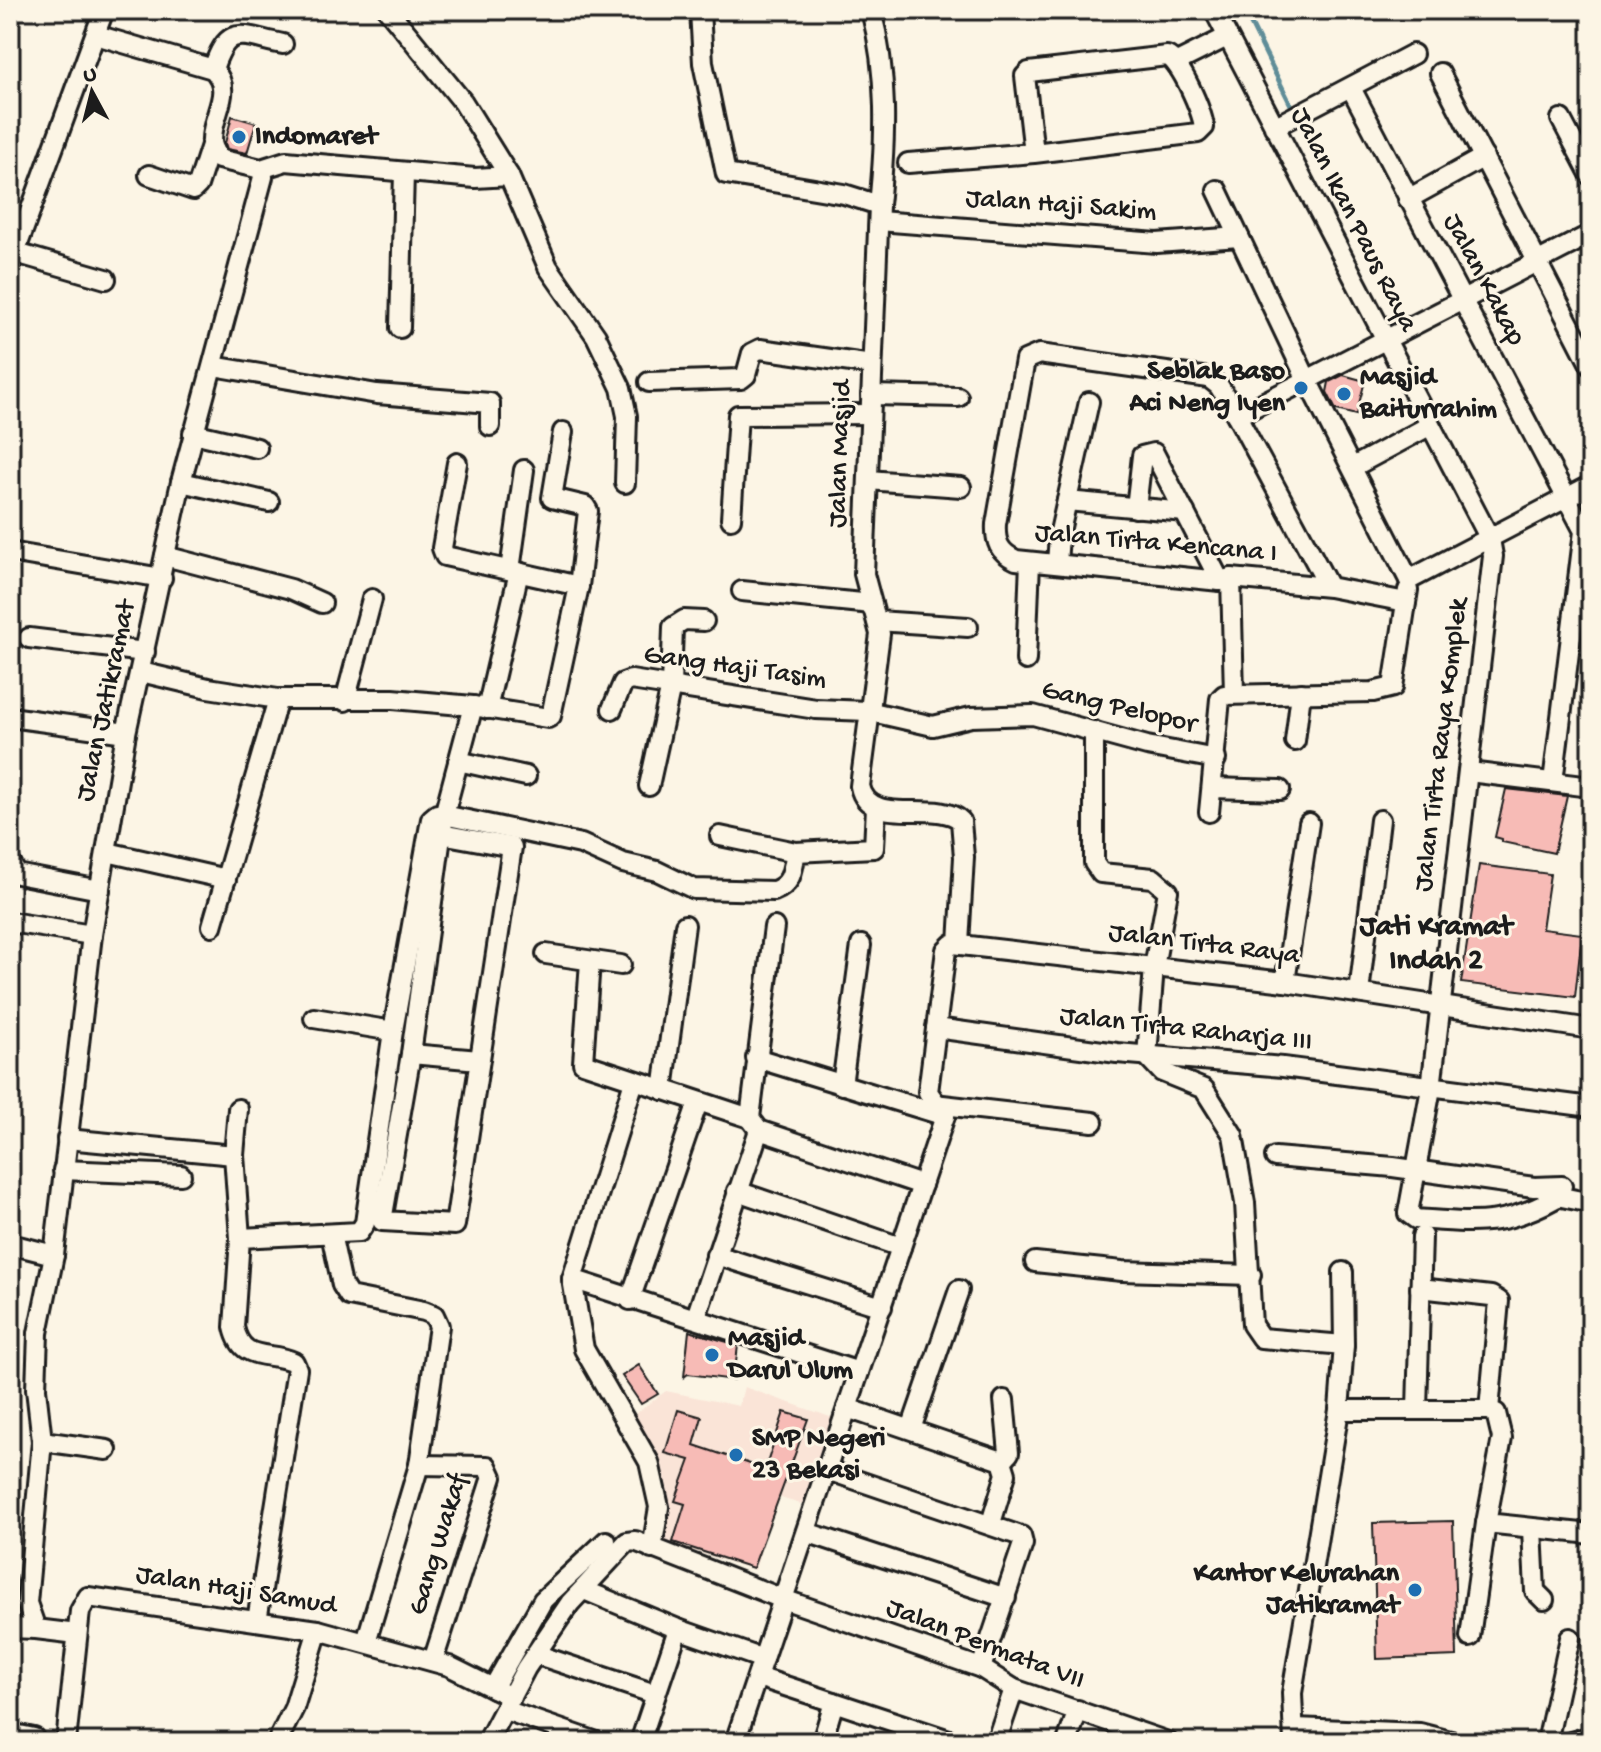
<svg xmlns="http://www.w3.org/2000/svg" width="1601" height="1752" font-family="'Gochi Hand',sans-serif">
  <rect width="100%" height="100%" fill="#fcf5e5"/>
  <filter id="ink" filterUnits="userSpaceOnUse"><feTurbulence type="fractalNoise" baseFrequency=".0125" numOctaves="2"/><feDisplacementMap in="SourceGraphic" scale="16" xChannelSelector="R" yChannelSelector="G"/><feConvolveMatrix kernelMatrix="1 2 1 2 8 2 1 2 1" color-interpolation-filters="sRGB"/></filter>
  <g filter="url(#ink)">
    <!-- built -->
    <path fill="#fae4d7" d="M744,1387L836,1419L807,1506L754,1490L739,1531L764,1540L755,1570L662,1541L671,1509L631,1417L666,1391L739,1406Z"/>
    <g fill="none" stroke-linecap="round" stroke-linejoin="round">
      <!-- stream -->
      <path stroke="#5f8d98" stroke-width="5" d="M1244,10L1292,107"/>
    </g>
    <!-- building -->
    <g fill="#f7bbb6" stroke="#1c1c1c" stroke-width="2">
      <path d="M232,116L256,123L247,153L227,149L225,143Z"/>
      <path d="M1343,375L1365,381L1356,415L1336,410L1327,392L1329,382Z"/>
      <path d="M1506,789L1567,796L1554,853L1502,842V839L1495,837Z"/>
      <path d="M1479,865L1550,874L1542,929L1582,934L1575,997L1461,983Z"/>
      <path d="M689,1331L738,1345L734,1380L688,1374L684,1377Z"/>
      <path d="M639,1365L658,1394L641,1404L622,1376Z"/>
      <path d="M678,1410L702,1417L694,1445L765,1469L784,1412L808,1419L753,1568L673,1542L685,1504L675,1501L690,1460L665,1453Z"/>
      <path d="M1453,1521L1457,1656L1377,1659L1373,1523Z"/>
    </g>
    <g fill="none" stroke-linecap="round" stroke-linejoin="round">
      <defs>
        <g id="minor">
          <path d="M388,10L463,102L509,176"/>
          <path d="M700,10L703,63L726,174L844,194L879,205L864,574L880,634L860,786C868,829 937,798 961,821L964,857L959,944"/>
          <path d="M871,10C888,74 886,139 879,205"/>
          <path d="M1214,10L1490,539L1493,556L1431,1088L1408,1213L1416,1219C1475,1223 1502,1228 1556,1198"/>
          <path d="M96,35L213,69C235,92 211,114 212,141C212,147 217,154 219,159L261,169L286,161L475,178L509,176L548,267L596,336L621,388L627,416L625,483"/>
          <path d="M1177,62L1227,37"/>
          <path d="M213,69C229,22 241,36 283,44"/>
          <path d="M1440,73L1591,366"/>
          <path d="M1351,88L1584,531L1553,782"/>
          <path d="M1561,119L1591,176"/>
          <path d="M1274,127L1413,54"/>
          <path d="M908,163L1034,153L1198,133L1204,127C1202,112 1181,61 1167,56L1029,72L1025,76L1034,153"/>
          <path d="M149,175L193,190L198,185L212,142"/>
          <path d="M1217,190L1307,380L1409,580"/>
          <path d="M1408,199L1484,157"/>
          <path d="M879,221L1157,243L1239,237"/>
          <path d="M16,253L106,279"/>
          <path d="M10,266L104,10"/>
          <path d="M400,328L404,172"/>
          <path d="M213,366L377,394L490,403V426"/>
          <path d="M649,382L741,379L746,375L752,353L760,349L872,365"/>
          <path d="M871,395L958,397"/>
          <path d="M1237,416L1591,234"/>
          <path d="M193,433L257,448"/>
          <path d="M457,463L442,548L445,556L579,586"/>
          <path d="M1353,467L1429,426"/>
          <path d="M868,480L961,487"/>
          <path d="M181,482L269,502"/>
          <path d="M1067,501L1185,512"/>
          <path d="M1136,508L1142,456L1154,453L1220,581"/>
          <path d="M731,519L738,415L870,414"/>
          <path d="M10,552L162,578"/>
          <path d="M165,556L291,589L322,603"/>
          <path d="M1057,563L1059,536L1089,402"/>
          <path d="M510,570L524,470"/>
          <path d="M1231,578L1234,694"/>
          <path d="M1409,580L1591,485"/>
          <path d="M1329,587L1237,416L1219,386L1209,378L1039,354L1025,360L996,524C995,542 999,552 1016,560L1220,581L1231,578L1329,587L1406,602"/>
          <path d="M742,591L872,604"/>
          <path d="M877,621L968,627"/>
          <path d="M29,638L145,652"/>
          <path d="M1026,660L1030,562"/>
          <path d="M141,672L208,688L278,699H393L473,706L548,718L551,716L579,586L588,511L585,506L552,498L563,432"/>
          <path d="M345,701L372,599"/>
          <path d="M487,709L519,572"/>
          <path d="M612,709L623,683L631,680L816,709L868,711L933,726L971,717L1033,715L1147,746L1216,759"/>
          <path d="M10,717L126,733"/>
          <path d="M1094,731V863L1101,873L1153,878L1168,891L1154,967L1147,1056L1162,1072L1204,1089L1233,1135L1245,1203L1252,1325L1261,1338L1344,1345L1339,1410L1292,1693L1294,1742"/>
          <path d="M1295,741L1301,693"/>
          <path d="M458,761L526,776"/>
          <path d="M1469,772L1591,787"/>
          <path d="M649,786L671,686L673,627L684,620L704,621"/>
          <path d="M1212,788L1280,790"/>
          <path d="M1209,812L1220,699L1224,695L1373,692L1393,687L1408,590"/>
          <path d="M441,834L512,847L455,1225L382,1221L411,1054L444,815L473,706"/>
          <path d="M720,836L796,852"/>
          <path d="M107,852L226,879"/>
          <path d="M10,862L17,874L100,890"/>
          <path d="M10,922L92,935"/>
          <path d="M212,926L278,699"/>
          <path d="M546,954L621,965"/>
          <path d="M590,961L583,1063L750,1118"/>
          <path d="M1285,982L1309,823"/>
          <path d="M1359,993L1380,820"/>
          <path d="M314,1018L393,1031"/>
          <path d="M936,1028L1117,1053L1283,1067L1591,1107"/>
          <path d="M411,1054L479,1060"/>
          <path d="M756,1058L945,1116"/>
          <path d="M634,1081L572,1279L584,1349L649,1462L659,1507L652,1549"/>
          <path d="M842,1085L861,945"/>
          <path d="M663,1090L685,925"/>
          <path d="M934,1104L1093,1122"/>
          <path d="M238,1109L234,1155L240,1238"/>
          <path d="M759,1130L922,1185"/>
          <path d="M67,1139L234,1155"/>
          <path d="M1275,1157L1393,1167L1534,1187L1562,1186"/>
          <path d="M63,1170L181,1175"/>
          <path d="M737,1191L901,1247"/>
          <path d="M1547,1194L1591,1203"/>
          <path d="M331,1234L342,1285L349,1296L424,1311L434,1315L439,1326L419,1465L366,1642"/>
          <path d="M10,1244L54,1255"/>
          <path d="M716,1255L882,1307"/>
          <path d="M1035,1262L1122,1271L1251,1275"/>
          <path d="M1343,1272L1344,1345"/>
          <path d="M572,1279L859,1372"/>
          <path d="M1420,1288L1491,1296L1499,1301L1489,1410"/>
          <path d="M630,1300L698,1102"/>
          <path d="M696,1317L759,1130L750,1118L774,927"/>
          <path d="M847,1408L1002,1461L1006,1474L991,1523"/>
          <path d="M1417,1409L1422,1236"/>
          <path d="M1339,1410H1489L1496,1413L1502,1438L1486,1523L1591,1534"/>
          <path d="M911,1429L959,1290"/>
          <path d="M42,1441L107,1450"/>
          <path d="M1002,1461L1009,1453L1004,1400"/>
          <path d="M419,1465L487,1466L492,1477L433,1661"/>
          <path d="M827,1470L1021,1536L1023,1544L981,1668"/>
          <path d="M1532,1529L1535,1591L1544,1600"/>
          <path d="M806,1532L1006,1598"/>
          <path d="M584,1590L678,1629L763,1659"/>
          <path d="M257,1621L297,1369L294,1362C269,1350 242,1364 234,1327L240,1238L359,1232L365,1223L393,1031L431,819L437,814L444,815L581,844L623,863L657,871L694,889L774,891C793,884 792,870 796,852L874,848L876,807"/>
          <path d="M10,1628L36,1629"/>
          <path d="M77,1634L36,1629L27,1603L42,1441L36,1389L38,1333L54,1255L92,935L126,733L181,482L263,177L261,169"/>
          <path d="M1470,1637L1486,1523"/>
          <path d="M535,1654L655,1694"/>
          <path d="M758,1677L955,1742"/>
          <path d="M493,1688L543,1600L606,1541"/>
          <path d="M505,1710L597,1742"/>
          <path d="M1295,1728L1420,1733L1455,1742"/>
          <path d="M10,1733L34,1738"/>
          <path d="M66,1742L80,1611L88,1597L318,1630L449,1666L511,1697"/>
          <path d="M277,1742L294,1708L318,1630"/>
          <path d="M487,1742L526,1668L570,1603L627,1542L635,1541L783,1599L981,1668L1014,1689L1168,1742"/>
          <path d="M640,1742L678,1629"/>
          <path d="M735,1742L945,1116L928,1092L946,950L952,944L1285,982L1591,1029"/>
          <path d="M822,1742L834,1702"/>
          <path d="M996,1742L1014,1689"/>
          <path d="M1067,1742L1078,1710"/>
          <path d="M1547,1742L1570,1638"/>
          <path d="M1571,1742L1591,1736"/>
        </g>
      </defs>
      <!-- minor casing -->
      <use href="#minor" stroke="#1c1c1c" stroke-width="24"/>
      <!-- minor -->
      <use href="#minor" stroke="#fcf5e5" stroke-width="18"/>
    </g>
  </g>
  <!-- markers -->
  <g fill="#1f6fb2" stroke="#fcf5e5" stroke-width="3">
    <circle cx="239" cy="137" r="8"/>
    <circle cx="1301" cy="388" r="8"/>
    <circle cx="1344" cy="394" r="8"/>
    <circle cx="712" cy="1355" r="8"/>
    <circle cx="736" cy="1455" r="8"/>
    <circle cx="1415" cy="1590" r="8"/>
  </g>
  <g text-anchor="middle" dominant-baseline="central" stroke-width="6" stroke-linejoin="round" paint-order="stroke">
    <!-- poi labels -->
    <g font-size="28" font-weight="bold" fill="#1c1c1c" stroke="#fcf5e5" text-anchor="start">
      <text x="255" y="137">Indomaret</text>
      <text x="1285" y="372" text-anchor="end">Seblak Baso<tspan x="1285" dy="32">Aci Neng Iyen</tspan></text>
      <text x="1360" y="378">Masjid<tspan x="1360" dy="32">Baiturrahim</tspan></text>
      <text x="728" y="1339">Masjid<tspan x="728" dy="32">Darul Ulum</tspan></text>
      <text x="752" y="1439">SMP Negeri<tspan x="752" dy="32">23 Bekasi</tspan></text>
      <text x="1399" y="1574" text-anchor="end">Kantor Kelurahan<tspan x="1399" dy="32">Jatikramat</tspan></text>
    </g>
    <!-- street labels -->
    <g font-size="28" fill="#1c1c1c" stroke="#fcf5e5">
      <text transform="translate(1061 206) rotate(4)">Jalan Haji Sakim</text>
      <text transform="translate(1353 220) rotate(63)">Jalan Ikan Paus Raya</text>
      <text transform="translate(1483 280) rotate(62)">Jalan Kakap</text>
      <text transform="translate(841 454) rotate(-88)">Jalan Masjid</text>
      <text transform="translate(1156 544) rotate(5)">Jalan Tirta Kencana I</text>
      <text transform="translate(735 668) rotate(8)">Gang Haji Tasim</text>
      <text transform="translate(107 701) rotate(-78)">Jalan Jatikramat</text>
      <text transform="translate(1119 708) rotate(13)">Gang Pelopor</text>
      <text transform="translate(1442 745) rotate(-83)">Jalan Tirta Raya Komplek</text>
      <text transform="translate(1204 945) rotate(7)">Jalan Tirta Raya</text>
      <text transform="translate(1186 1030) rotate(6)">Jalan Tirta Raharja III</text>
      <text transform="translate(439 1545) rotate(-73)">Gang Wakaf</text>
      <text transform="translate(236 1591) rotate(9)">Jalan Haji Samud</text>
      <text transform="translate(985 1645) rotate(21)">Jalan Permata VII</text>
    </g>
    <!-- neighbourhood labels -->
    <g font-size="30" font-weight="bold" fill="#1c1c1c" stroke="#fcf5e5">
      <text x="1436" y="928">Jati Kramat<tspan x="1436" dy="34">Indah 2</tspan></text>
    </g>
  </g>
  <!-- margin -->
  <rect width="1601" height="1752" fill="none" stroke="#fcf5e5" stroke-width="40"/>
  <rect x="20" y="20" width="1561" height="1712" fill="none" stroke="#1c1c1c" stroke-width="3" filter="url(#ink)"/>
  <!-- north arrow -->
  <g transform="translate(92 92) rotate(353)" stroke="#fcf5e5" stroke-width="6" paint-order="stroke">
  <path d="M0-6L14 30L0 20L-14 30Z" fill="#1c1c1c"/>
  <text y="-12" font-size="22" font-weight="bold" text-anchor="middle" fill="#1c1c1c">U</text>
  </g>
</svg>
